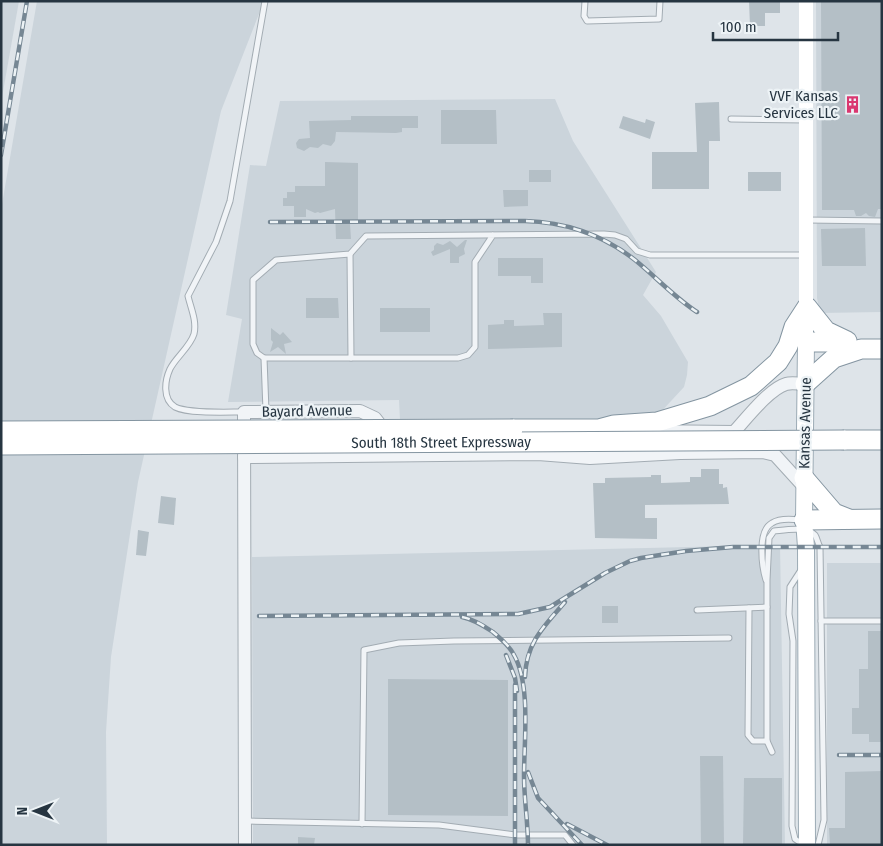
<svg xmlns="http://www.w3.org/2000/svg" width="883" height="846" font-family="'Fira Sans Condensed',sans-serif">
  <rect width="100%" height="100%" fill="#dee4e9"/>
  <!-- built -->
  <g fill="#cbd4db">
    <path d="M1,1H19L1,103Z"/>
    <path d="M37,1H264L221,111L138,482L111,657L106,732L107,845H1V210Z"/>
    <path d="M816,1H882V312L820,313L817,298Z"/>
    <path d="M555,99L573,141L656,272L643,295L661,316L688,362L687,375L684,387L659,414L623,419L400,420L399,400L228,402L242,319L226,315L250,165L266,166L280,101Z"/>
    <path d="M780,545L785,845H253L252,557Z"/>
    <rect x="827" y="563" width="55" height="282"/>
  </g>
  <!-- building -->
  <g fill="#b4bfc6">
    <path d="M749,1H780V13H765V26H750Z"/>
    <path d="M821,1H882V209H878L875,217L869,216L866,213L861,216H856L854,210H822Z"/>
    <path d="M719,102L720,141H709V189H652V152H697L695,103Z"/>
    <path d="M441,110H496L497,144H441Z"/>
    <path d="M351,116H418V128H402V132L396,133L336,132L335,141L331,146L323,144L318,148L310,147L304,151L297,148L296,143L299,139L310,138L309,121L351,120Z"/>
    <path d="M623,116L645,123L646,119L655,122L650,139L619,128Z"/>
    <path d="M325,162L358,163V224H350L351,239H336L335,209L320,213L318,212L315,213L306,209V217H294V206H283V198H287V192H295V186H325Z"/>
    <rect x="529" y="170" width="22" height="12"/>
    <rect x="748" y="172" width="33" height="19"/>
    <path d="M503,190H528V206L504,207Z"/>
    <path d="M865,228L866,266H822L821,229Z"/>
    <path d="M465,240H467L464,249L465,254L459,257V263H450V249L433,256L431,252L434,250V246L437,243L443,245L450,241L457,247Z"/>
    <path d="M498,258H543V283H531V276H498Z"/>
    <path d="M306,298H338L339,318H306Z"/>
    <rect x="380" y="308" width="50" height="24"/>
    <path d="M543,313H562V347L488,349V325L504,324V320H514V326L544,325Z"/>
    <path d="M271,328L280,335L283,332L292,342L284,344L286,354L278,347L270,352L273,342L271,340Z"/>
    <path d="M701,469H719V484H723V488L727,487L729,504L645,505V518H657V539L595,538L593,483H605V478L651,477V475H661V483L690,482V477H701Z"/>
    <path d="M161,496L176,498L174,525L158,523Z"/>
    <path d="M138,530L149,532L146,556L136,555Z"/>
    <rect x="602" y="606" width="16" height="17"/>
    <path d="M868,631H882V742H869V734H852V708H859V669H868Z"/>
    <path d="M388,679L508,680V816L388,815Z"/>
    <path d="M700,756H723L724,845H701Z"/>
    <path d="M882,771V845H830L829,828H845V772Z"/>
    <path d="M744,778H782V845H743Z"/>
    <path d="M298,837L315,838L314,845H298Z"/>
  </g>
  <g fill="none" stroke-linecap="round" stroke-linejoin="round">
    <defs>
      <g id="service">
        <path d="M585,1L584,16L587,21L659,19L660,1"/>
        <path d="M731,119L806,120"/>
        <path d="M807,220L882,221"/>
        <path d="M493,235L475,262V347L468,355L458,358H264L257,353L253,344V280L276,260L350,254L366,236L604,234L615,235L626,239L637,251L650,255H804"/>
        <path d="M350,254L351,358"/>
        <path d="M264,358L266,411"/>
        <path d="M244,412C227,412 189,414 175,407C162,399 165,380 170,369C176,357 190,347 194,334C197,321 191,309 188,296L216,242L230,201L265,1"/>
        <path d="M801,570L790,587L789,614L793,641L792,826L795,839L804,845"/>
        <path d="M766,580C762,567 757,531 772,523C780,518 791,519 799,520"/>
        <path d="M749,608L748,735L753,741H767"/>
        <path d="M697,610L767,607"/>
        <path d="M821,621H882"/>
        <path d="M772,752L767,741V580L769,538L774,531C785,530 806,526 815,535C817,538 818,544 820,547L824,820L818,845"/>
        <path d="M246,821L439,825L515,835H565L573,845"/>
        <path d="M362,824L364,650L399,643L454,641L729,638"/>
      </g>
      <g id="tertiary">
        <path d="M641,431L734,432C746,419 769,389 786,384C792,382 799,384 805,384"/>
        <path d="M244,457L538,454L590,458L680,453L763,452L775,455L805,488"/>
        <path d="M245,845L244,412L360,411L375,418L385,431H388"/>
      </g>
      <path id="primary" d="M806,342L804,520L806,547L807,845"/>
      <g id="motorway">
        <path d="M806,342H842"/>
        <path d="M805,384L834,358L861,349H882"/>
        <path d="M513,429H599L614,425L657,422L710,406L751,386L778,362L788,346L794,327L807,307L826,331L847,341"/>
        <path d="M844,440H882"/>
        <path d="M804,478L834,513L849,519"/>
        <path d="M804,520L882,519"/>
      </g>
    </defs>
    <!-- service casing -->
    <use href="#service" stroke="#a3acb3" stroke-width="7"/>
    <!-- tertiary casing -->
    <use href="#tertiary" stroke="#a3acb3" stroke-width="14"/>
    <!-- primary casing -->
    <use href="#primary" stroke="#9cabb5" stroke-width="18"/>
    <!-- motorway casing -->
    <use href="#motorway" stroke="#8495a1" stroke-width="21"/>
    <!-- service -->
    <use href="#service" stroke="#f1f4f7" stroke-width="5"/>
    <!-- tertiary -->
    <use href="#tertiary" stroke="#f1f4f7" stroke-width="12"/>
    <!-- secondary -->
    <path stroke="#fff" stroke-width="14" d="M806,1V342"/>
    <!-- primary -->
    <use href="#primary" stroke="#fff" stroke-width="16"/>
    <!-- motorway -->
    <use href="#motorway" stroke="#fff" stroke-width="19"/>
    <defs>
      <g id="rail">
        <path d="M1,155L27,1"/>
        <path d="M270,222L525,221C565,222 603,235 635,260C656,277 674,297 697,312"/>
        <path d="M259,616L518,614L550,607L605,573L630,561L641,558L686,551L733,547H882"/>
        <path d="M462,617C473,619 484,626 493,632C501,639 509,645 514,655C531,685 524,741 524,776C524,799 528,822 528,845"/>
        <path d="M506,655L515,678L517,691"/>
        <path d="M525,677C526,643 544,626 565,602"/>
        <path d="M515,685V845"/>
        <path d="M839,755H882"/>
        <path d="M528,772L538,798L582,845"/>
        <path d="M567,824L607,845"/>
      </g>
    </defs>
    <!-- rail casing -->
    <use href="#rail" stroke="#768794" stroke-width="4.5"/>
    <!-- rail -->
    <use href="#rail" stroke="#edf3f6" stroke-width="2.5" stroke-dasharray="8" stroke-linecap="butt"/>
    <defs>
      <g id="motorway-bridge">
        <path d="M1,431L513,429"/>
        <path id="s1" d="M1,445L844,440"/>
      </g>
    </defs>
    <!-- motorway-bridge casing -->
    <use href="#motorway-bridge" stroke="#8495a1" stroke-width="21" stroke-linecap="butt"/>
    <!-- motorway-bridge -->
    <use href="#motorway-bridge" stroke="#fff" stroke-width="19"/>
  </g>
  <!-- icons -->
  <defs>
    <symbol id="building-bare" viewBox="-9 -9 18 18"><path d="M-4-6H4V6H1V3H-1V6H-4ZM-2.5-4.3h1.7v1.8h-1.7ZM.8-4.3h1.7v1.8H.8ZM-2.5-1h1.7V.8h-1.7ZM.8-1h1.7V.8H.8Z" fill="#da3770" stroke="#edf3f6" stroke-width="2.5" paint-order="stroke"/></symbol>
  </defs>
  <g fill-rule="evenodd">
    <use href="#building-bare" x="840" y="92" width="25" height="25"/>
  </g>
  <g text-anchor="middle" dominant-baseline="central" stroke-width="4.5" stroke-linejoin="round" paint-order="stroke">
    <!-- poi labels -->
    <g font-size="15" fill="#263541" stroke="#edf3f6" text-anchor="end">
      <text x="838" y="96">VVF Kansas<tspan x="838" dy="17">Services LLC</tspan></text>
    </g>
    <!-- street labels -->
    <g font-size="15" fill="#263541" stroke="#edf3f6">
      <text transform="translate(307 411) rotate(-1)">Bayard Avenue</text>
      <text transform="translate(805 423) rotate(-89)">Kansas Avenue</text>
      <text stroke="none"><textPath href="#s1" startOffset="440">South 18th Street Expressway</textPath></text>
    </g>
  </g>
  <!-- border -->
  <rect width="883" height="846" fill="none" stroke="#263541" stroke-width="5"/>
  <!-- north arrow -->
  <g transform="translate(35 811) rotate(270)" stroke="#edf3f6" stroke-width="4" paint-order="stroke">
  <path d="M0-4L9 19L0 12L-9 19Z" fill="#263541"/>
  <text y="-8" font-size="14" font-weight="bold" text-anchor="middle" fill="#263541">N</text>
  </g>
  <!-- scale -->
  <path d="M713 32v8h125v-8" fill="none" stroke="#263541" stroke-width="2.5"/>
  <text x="720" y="32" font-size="15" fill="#263541" stroke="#edf3f6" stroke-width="4" paint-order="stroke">100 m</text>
</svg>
